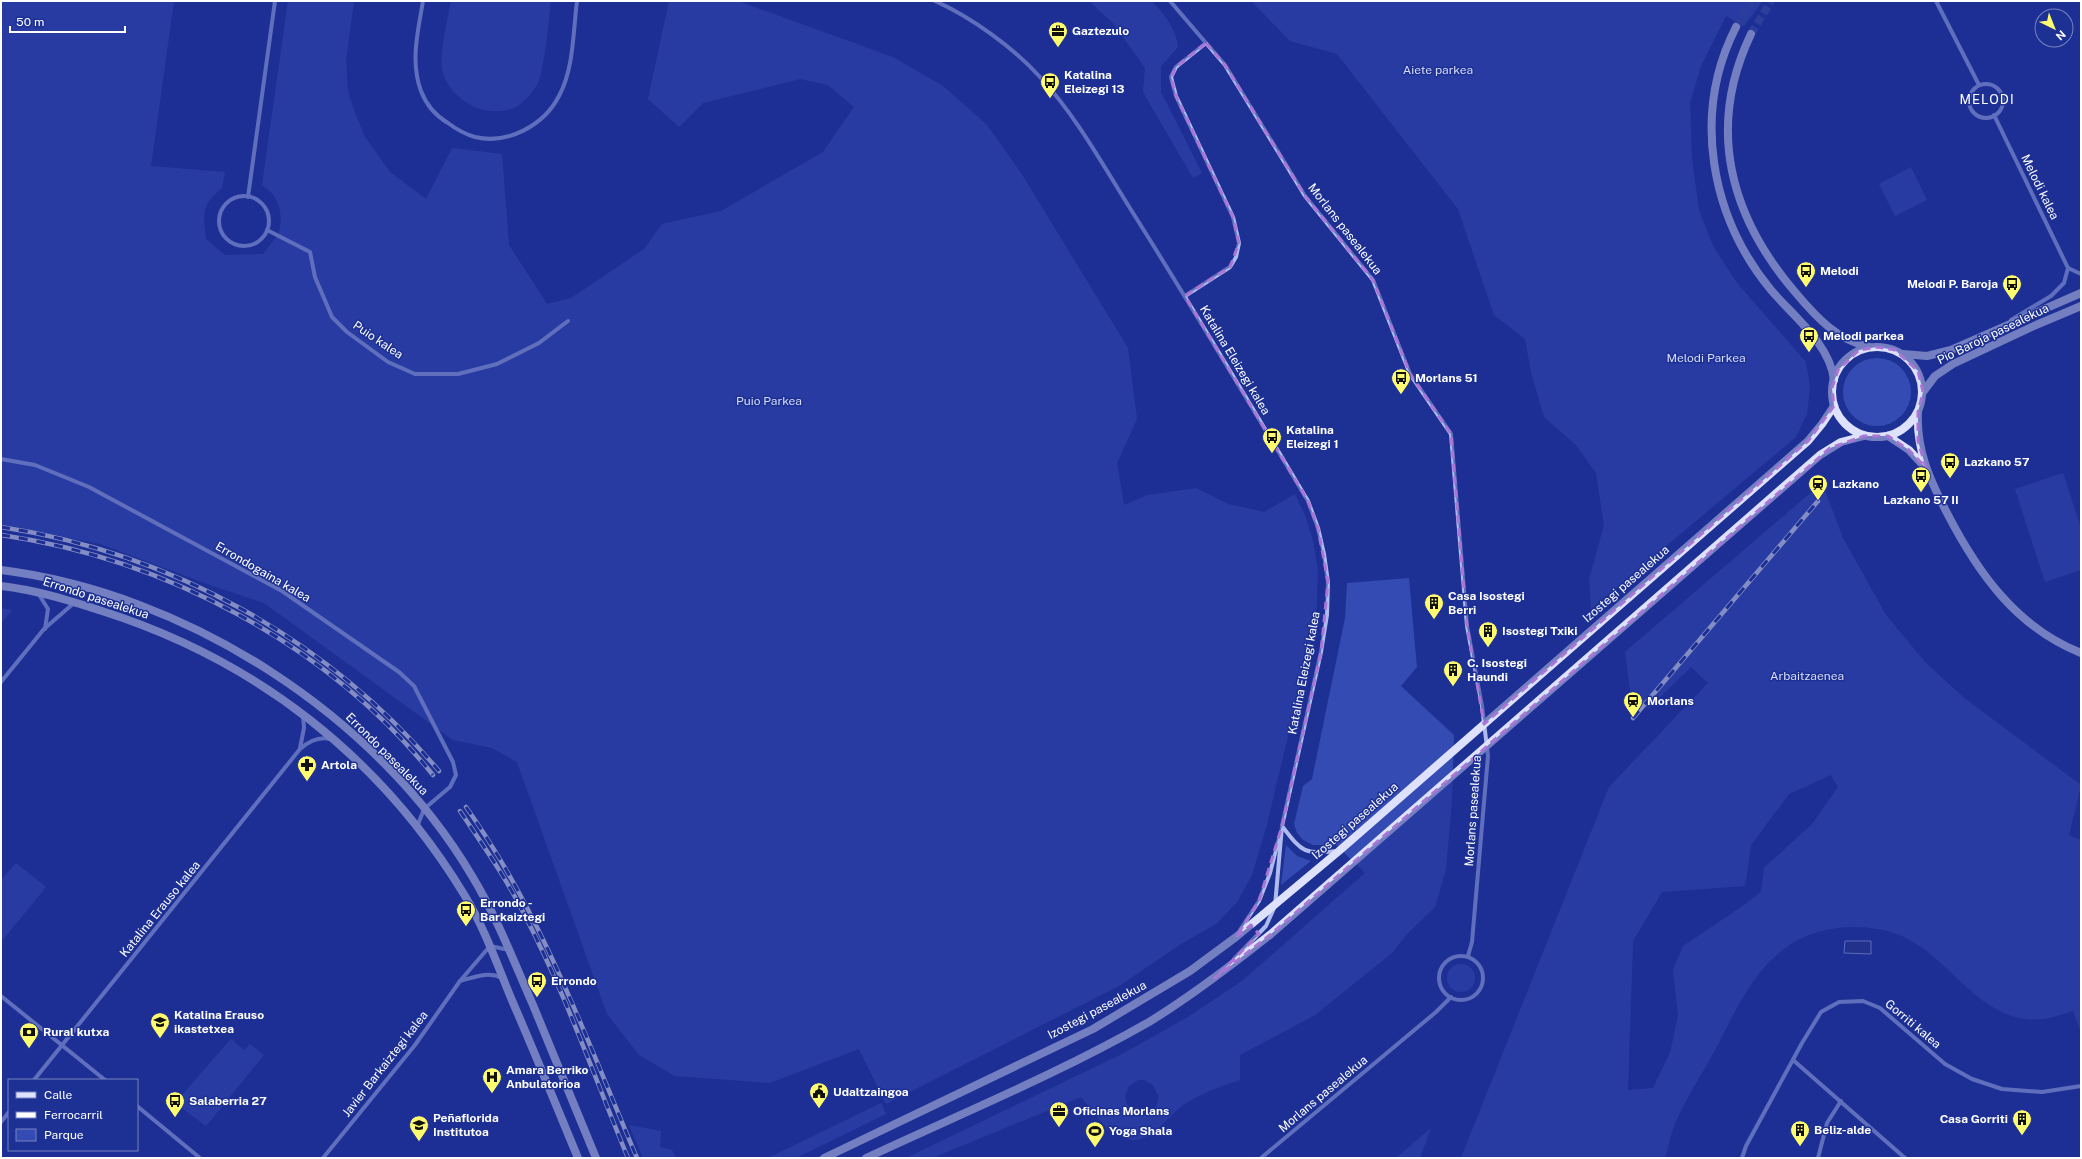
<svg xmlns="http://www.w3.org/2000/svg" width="2082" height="1159" font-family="'Public Sans',sans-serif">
  <rect width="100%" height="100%" fill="#1d3094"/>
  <!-- green -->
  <g fill="#344bb3" fill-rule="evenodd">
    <path d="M1,1H174L151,166L225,172L222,188C201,205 203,214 206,239L225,255L263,254C268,247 279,236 280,228C283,210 277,194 262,185L288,1H354L346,61L348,91L355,113L365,137L390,172L426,199L452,148L502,154L509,245L547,304L571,298L644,249L662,224L721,211L823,152L854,107L828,85L800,79L703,103L679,127L648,99L669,1H738L893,57L943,86L987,125L1021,173L1128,348L1137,419L1117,463L1124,505L1148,495L1196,488L1228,504L1264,512L1295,494L1306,518L1313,541L1318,570L1316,620L1266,828L1252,875L1237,902L1216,924L1181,944L1119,986L886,1104L859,1049L770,1083L675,1076L639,1055L607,1014L517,762L492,748L453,740L264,603L207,584L100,544L1,524Z"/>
    <path d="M451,1H551C549,17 544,74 537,85C532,93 523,104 514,108C486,119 452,101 443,73C438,58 448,18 451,1Z"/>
    <path d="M1089,1H1151C1164,13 1176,29 1178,47L1161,66V92L1202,173L1193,178L1143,92L1145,68L1113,23Z"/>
    <path d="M1251,1H1763L1744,26L1726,16L1701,66L1690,103L1692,159L1699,210L1713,246L1737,283L1806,362L1810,387L1807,414L1796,437L1591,609L1589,579L1604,525L1596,473L1576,445L1544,417L1531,372L1525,339L1494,315L1458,209L1337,54L1290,41Z"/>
    <path d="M1911,167L1927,200L1895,216L1879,184Z"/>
    <circle cx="1877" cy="392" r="34"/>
    <path d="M2063,473L2081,528V570L2045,582L2015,489Z"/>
    <path d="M1822,483L1843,538L1886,615L1925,662L1963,697L2081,785L2069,835L2081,840V1032L2073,1011C2064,1013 2053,1018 2044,1019C1977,1026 1951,952 1894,933C1876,927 1856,926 1837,928C1767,937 1743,996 1714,1052C1701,1076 1684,1101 1674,1126C1670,1136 1668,1148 1665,1158H1461L1609,787L1708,683L1691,667L1648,709L1630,690L1625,652ZM1831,775L1838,787L1813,823L1764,868L1761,892L1744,905L1683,946L1673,970L1678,1016L1670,1053L1653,1088L1628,1090L1633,941L1662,892L1745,886L1751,845L1789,794Z"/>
    <path d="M1409,578L1417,667L1401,686L1454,735L1452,800L1446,869L1435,907L1406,935L1392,953L1315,1015L1240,1055V1080C1222,1086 1202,1093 1186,1103C1170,1113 1146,1151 1124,1137C1121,1134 1117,1128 1114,1125L1108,1130L1081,1097L932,1158H906L1122,1054L1188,1017L1242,981L1365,873L1334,843L1326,845H1313L1303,840L1297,833L1294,824L1303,786L1312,779L1345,618L1347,583ZM1138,1080H1144L1153,1085L1159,1097L1156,1107C1144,1119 1129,1114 1125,1098L1128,1087Z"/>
    <path d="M1,608L12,610L1,623Z"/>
    <path d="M1286,845L1297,856L1311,861L1281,885Z"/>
    <path d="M16,863L46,887L1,942V880Z"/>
    <circle cx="1461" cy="978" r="14"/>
    <path d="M231,1039L244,1050L250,1044L264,1055L206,1126L175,1103Z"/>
    <path d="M881,1103L886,1114L796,1158H768Z"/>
    <path d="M629,1125L661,1131L660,1147L672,1150L676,1158H643Z"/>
    <path d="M1431,1128L1420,1158H1396Z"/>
  </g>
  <!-- water -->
  <path fill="#283683" stroke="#a3b1f0" d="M1845,941H1871V954L1844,953Z"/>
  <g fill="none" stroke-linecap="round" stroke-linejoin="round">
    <!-- secondary-tunnel -->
    <g stroke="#3f4fa4" stroke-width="8" stroke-dasharray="8 4" stroke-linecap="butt">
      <path d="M1736,27L1752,1"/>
      <path d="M1751,34L1771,1"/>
    </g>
    <!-- street -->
    <g stroke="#afbbef" stroke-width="4">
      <path d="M423,1C418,31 410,61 421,91C426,104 436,116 448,123C456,129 464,134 475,137C508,145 544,125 559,96C574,68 573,32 577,1"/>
      <path d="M935,1C971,17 1014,48 1040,77C1077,117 1104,167 1133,213C1193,308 1250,404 1308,501L1318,528L1324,554L1328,582L1327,615L1321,652L1282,826L1275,906L1266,926L1234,959"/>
      <path d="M1170,1L1206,43"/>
      <path d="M1936,1L1979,85"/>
      <circle cx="1986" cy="101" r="17"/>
      <path d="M1994,115L2068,268"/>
      <circle cx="244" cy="221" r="25"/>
      <path d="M248,197L275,1"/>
      <path d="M267,230L310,252L315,277L332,317L347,332L388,362L415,374H458L497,364L539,343L568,321"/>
      <path d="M1185,296L1230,267L1236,257L1239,243L1233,217L1176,96L1171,77L1176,67L1206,43L1225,65L1305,196L1373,280L1410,374L1451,434L1467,626L1482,706L1488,756L1472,942L1468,956"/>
      <path d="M2011,320L2051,296L2064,283L2068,268L2081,274"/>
      <path d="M1,459L35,465L89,487L282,591L399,672L414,686L453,762L456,775L450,787L424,809L417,827"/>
      <path d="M38,593L48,609L45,629"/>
      <path d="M1,682L44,629L74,603"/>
      <path d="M300,748L304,728L303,716"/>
      <path d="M1282,826C1303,853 1303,854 1337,851"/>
      <path d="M1240,930L1259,901L1270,873L1279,838"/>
      <circle cx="1461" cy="978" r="22"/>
      <path d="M460,981C475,977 488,971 502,978"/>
      <path d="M1,996L105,1080"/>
      <path d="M1793,1060L1905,1158"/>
      <path d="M34,1080L300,749C308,742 318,736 330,739"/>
      <path d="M137,1106L200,1158"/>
      <path d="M1,1122L9,1112"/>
      <path d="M323,1158L415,1045L460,981L490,946L509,950"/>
      <path d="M1261,1158L1436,1012L1451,997"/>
      <path d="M1742,1158L1746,1146L1802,1043L1821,1012L1839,1002L1863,1001L1880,1008L1945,1064L1972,1079L2002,1089L2042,1092L2081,1086"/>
      <path d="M1818,1158L1827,1123L1841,1101"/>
    </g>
    <!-- secondary -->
    <g stroke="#dde1fb" stroke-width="8">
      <path d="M1736,27C1692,113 1710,216 1771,290C1793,316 1830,344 1834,380"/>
      <path d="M1751,34C1706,128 1730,216 1795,292C1816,317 1837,340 1869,347"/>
      <circle cx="1877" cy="392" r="45"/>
      <path d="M1903,354L1927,356L1951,350L2081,293"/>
      <path d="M1923,392L1935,376L1953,364L2036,325L2081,306"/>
      <path d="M1918,412C1916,450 1930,480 1947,513C1978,573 2016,627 2081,653"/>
      <path d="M1888,436L1909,450L1922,464"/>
      <path d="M1,570C186,593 377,715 472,876C497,917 514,962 533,1005C554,1056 575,1107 596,1158"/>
      <path d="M1,586C36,590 68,600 102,611C256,660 381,757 465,896C484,927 497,964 511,998C534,1051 556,1105 578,1158"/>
      <path d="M824,1158L1093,1029L1190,971L1236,937L1339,851L1808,441L1822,424L1834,406"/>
      <path d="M866,1158C960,1114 1058,1074 1149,1022C1192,996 1232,965 1271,934L1820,455L1841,442L1864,436"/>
    </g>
    <defs>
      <g id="rail">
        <path d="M1,527C171,553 328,639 439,771"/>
        <path d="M1,535C166,559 328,645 433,775"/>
        <path d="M1633,718L1818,501"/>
        <path d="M466,807C542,914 586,1038 637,1158"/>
        <path d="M460,811C482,844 505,876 523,912C564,990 594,1076 628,1158"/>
      </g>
    </defs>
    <!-- rail casing -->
    <use href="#rail" stroke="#fff" stroke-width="4.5"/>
    <!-- rail -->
    <use href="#rail" stroke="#1d3094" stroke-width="3" stroke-dasharray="9" stroke-linecap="butt"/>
  </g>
  <!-- marked area -->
  <path d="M0 0H2082V1159H0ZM1206,43L1225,65L1305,196L1373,280L1410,374L1451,434L1467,626L1484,724L1808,441L1834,406L1832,388L1838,370L1859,350L1877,347L1895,350L1918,371L1923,392L1918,412V441L1926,468L1909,450L1888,436H1864L1830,448L1271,934L1215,978L1259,934L1251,925L1236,937L1259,901L1282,826L1321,652L1328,582L1318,528L1308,501L1185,296L1230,267L1239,243L1233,217L1176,96L1171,77L1176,67Z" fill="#1d3094" fill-opacity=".55" fill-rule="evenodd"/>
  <path fill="none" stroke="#a976d5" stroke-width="3" stroke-dasharray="8 5" stroke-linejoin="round" d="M1206,43L1225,65L1305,196L1373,280L1410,374L1451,434L1467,626L1484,724L1808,441L1834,406L1832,388L1838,370L1859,350L1877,347L1895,350L1918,371L1923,392L1918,412V441L1926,468L1909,450L1888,436H1864L1830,448L1271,934L1215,978L1259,934L1251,925L1236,937L1259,901L1282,826L1321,652L1328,582L1318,528L1308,501L1185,296L1230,267L1239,243L1233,217L1176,96L1171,77L1176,67Z"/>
  <!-- icons -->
  <defs>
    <symbol id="office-pin" viewBox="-11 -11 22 30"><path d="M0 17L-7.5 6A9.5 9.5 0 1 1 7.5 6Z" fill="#fefc6e" stroke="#1d3094"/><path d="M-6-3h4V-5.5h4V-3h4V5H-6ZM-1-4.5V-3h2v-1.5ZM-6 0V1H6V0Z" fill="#111"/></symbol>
    <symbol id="bus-pin" viewBox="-11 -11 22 30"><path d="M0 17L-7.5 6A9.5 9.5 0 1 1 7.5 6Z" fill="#fefc6e" stroke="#1d3094"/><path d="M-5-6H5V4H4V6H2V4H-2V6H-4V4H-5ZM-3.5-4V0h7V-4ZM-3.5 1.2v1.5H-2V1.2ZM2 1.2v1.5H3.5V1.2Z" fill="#111"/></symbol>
    <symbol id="station-pin" viewBox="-11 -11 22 30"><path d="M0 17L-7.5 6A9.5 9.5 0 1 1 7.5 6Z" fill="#fefc6e" stroke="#1d3094"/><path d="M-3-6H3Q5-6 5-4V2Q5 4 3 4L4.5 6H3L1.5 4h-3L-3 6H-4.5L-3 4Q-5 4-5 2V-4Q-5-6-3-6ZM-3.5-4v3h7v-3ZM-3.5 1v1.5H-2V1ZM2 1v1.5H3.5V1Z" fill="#111"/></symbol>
    <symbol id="building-pin" viewBox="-11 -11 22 30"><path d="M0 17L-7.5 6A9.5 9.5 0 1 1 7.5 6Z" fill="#fefc6e" stroke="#1d3094"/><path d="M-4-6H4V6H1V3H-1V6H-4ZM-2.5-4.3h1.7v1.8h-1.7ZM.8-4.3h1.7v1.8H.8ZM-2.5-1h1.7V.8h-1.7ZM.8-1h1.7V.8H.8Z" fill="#111"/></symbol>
    <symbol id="pharmacy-pin" viewBox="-11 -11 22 30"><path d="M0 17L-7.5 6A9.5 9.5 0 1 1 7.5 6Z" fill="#fefc6e" stroke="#1d3094"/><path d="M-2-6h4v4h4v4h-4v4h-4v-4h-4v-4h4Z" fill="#111"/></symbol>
    <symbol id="school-pin" viewBox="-11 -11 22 30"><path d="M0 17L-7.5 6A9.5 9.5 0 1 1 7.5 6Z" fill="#fefc6e" stroke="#1d3094"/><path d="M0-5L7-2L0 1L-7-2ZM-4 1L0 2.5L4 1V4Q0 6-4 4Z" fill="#111"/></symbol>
    <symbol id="bank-pin" viewBox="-11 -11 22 30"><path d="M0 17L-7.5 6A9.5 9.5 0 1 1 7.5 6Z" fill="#fefc6e" stroke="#1d3094"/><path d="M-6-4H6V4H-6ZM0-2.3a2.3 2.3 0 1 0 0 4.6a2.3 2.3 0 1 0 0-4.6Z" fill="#111"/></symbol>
    <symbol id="hospital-pin" viewBox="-11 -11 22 30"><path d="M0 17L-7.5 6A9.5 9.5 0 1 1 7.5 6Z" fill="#fefc6e" stroke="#1d3094"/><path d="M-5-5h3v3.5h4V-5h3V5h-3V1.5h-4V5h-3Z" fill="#111"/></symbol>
    <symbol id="civic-pin" viewBox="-11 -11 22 30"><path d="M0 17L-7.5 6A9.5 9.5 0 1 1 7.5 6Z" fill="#fefc6e" stroke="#1d3094"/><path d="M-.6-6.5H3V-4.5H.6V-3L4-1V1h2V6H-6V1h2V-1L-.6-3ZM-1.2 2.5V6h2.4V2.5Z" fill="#111"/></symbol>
    <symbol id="stadium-pin" viewBox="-11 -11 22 30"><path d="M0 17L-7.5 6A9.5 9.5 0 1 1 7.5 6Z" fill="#fefc6e" stroke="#1d3094"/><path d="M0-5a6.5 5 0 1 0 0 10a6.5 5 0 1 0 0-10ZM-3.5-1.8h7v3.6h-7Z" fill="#111"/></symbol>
  </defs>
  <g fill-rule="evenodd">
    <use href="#office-pin" x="1047" y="20" width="22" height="30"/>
    <use href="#bus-pin" x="1039" y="71" width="22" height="30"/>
    <use href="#bus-pin" x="1795" y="260" width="22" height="30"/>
    <use href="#bus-pin" x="2001" y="273" width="22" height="30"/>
    <use href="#bus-pin" x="1798" y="325" width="22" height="30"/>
    <use href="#bus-pin" x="1390" y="367" width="22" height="30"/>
    <use href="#bus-pin" x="1261" y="426" width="22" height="30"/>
    <use href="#bus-pin" x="1939" y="451" width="22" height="30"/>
    <use href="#bus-pin" x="1910" y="465" width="22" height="30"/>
    <use href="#station-pin" x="1807" y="473" width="22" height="30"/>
    <use href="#building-pin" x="1423" y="592" width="22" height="30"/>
    <use href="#building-pin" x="1477" y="620" width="22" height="30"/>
    <use href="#building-pin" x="1442" y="659" width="22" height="30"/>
    <use href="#station-pin" x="1622" y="690" width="22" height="30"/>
    <use href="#pharmacy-pin" x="296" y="754" width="22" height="30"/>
    <use href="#bus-pin" x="455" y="899" width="22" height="30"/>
    <use href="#bus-pin" x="526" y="970" width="22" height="30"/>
    <use href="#school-pin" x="149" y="1011" width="22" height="30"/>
    <use href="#bank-pin" x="18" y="1021" width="22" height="30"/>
    <use href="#hospital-pin" x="481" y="1066" width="22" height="30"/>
    <use href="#civic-pin" x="808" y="1081" width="22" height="30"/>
    <use href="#bus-pin" x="164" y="1090" width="22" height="30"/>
    <use href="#office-pin" x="1048" y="1100" width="22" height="30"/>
    <use href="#building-pin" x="2011" y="1108" width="22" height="30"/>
    <use href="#school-pin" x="408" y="1114" width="22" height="30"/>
    <use href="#building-pin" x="1789" y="1119" width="22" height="30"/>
    <use href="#stadium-pin" x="1084" y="1120" width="22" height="30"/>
  </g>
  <g text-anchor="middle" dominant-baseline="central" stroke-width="3" stroke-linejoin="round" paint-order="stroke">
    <!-- poi labels -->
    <g font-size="12" font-weight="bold" fill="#fff" stroke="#1d3094" text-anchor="start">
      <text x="1072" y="31">Gaztezulo</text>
      <text x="1064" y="75">Katalina<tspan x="1064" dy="14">Eleizegi 13</tspan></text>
      <text x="1820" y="271">Melodi</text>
      <text x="1998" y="284" text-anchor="end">Melodi P. Baroja</text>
      <text x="1823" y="336">Melodi parkea</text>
      <text x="1415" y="378">Morlans 51</text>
      <text x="1286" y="430">Katalina<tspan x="1286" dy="14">Eleizegi 1</tspan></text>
      <text x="1964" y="462">Lazkano 57</text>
      <text x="1832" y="484">Lazkano</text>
      <text x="1921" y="500" text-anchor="middle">Lazkano 57 II</text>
      <text x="1448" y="596">Casa Isostegi<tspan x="1448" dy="14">Berri</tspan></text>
      <text x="1502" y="631">Isostegi Txiki</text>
      <text x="1467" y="663">C. Isostegi<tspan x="1467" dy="14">Haundi</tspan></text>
      <text x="1647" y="701">Morlans</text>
      <text x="321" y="765">Artola</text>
      <text x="480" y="903">Errondo -<tspan x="480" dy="14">Barkaiztegi</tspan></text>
      <text x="551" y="981">Errondo</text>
      <text x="174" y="1015">Katalina Erauso<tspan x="174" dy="14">ikastetxea</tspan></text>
      <text x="43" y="1032">Rural kutxa</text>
      <text x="506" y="1070">Amara Berriko<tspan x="506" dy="14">Anbulatorioa</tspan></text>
      <text x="833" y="1092">Udaltzaingoa</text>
      <text x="189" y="1101">Salaberria 27</text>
      <text x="1073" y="1111">Oficinas Morlans</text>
      <text x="433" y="1118">Peñaflorida<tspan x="433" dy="14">Institutoa</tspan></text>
      <text x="2008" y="1119" text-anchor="end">Casa Gorriti</text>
      <text x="1814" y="1130">Beliz-alde</text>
      <text x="1109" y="1131">Yoga Shala</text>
    </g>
    <!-- park labels -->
    <g font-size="12" fill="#d6dcfa" stroke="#1d3094">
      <text x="1438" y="70">Aiete parkea</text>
      <text x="1706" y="358">Melodi Parkea</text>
      <text x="769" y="401">Puio Parkea</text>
      <text x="1807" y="676">Arbaitzaenea</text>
    </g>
    <!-- street labels -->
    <g font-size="12" fill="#fff" stroke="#1d3094">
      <text transform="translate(2040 187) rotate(64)">Melodi kalea</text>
      <text transform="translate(1345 229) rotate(52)">Morlans pasealekua</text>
      <text transform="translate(1993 334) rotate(-26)">Pio Baroja pasealekua</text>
      <text transform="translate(378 340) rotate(34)">Puio kalea</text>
      <text transform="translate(1235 360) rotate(59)">Katalina Eleizegi kalea</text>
      <text transform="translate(263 572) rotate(30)">Errondogaina kalea</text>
      <text transform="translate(1626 584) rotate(-41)">Izostegi pasealekua</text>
      <text transform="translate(96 598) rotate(18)">Errondo pasealekua</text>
      <text transform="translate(1304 673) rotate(-79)">Katalina Eleizegi kalea</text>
      <text transform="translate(387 754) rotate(45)">Errondo pasealekua</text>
      <text transform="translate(1473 811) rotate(-86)">Morlans pasealekua</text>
      <text transform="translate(1355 821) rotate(-41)">Izostegi pasealekua</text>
      <text transform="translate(160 909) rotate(-51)">Katalina Erauso kalea</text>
      <text transform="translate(1097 1010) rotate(-28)">Izostegi pasealekua</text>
      <text transform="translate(1913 1024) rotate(40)">Gorriti kalea</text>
      <text transform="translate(385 1064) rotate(-52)">Javier Barkaiztegi kalea</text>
      <text transform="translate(1323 1094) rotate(-40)">Morlans pasealekua</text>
    </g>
    <!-- neighbourhood labels -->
    <g font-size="13" letter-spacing="1" fill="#fff" stroke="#1d3094">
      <text x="1987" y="99">MELODI</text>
    </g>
  </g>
  <!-- border -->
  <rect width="2082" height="1159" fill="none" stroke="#ffffff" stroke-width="4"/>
  <!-- legend -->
  <rect x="8" y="1079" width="130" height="72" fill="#1d3094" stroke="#7783bf"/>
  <rect x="16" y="1092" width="20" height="6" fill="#dde1fb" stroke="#7783bf"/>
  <text x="44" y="1099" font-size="12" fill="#ffffff">Calle</text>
  <rect x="16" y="1112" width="20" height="6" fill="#ffffff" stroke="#7783bf"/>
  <text x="44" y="1119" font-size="12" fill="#ffffff">Ferrocarril</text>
  <rect x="16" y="1129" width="20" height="12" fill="#344bb3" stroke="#7783bf"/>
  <text x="44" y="1139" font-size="12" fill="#ffffff">Parque</text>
  <!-- north arrow -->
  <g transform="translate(2054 28) rotate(137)"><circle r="19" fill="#1d3094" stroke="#7783bf"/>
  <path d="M0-3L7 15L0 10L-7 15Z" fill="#fefc6e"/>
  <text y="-6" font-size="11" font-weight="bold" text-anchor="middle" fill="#ffffff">N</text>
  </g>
  <!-- scale -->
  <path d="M10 26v6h115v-6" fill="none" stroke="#ffffff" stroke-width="2"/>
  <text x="16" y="26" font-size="12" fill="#ffffff" stroke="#1d3094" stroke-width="3" paint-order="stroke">50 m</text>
</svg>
